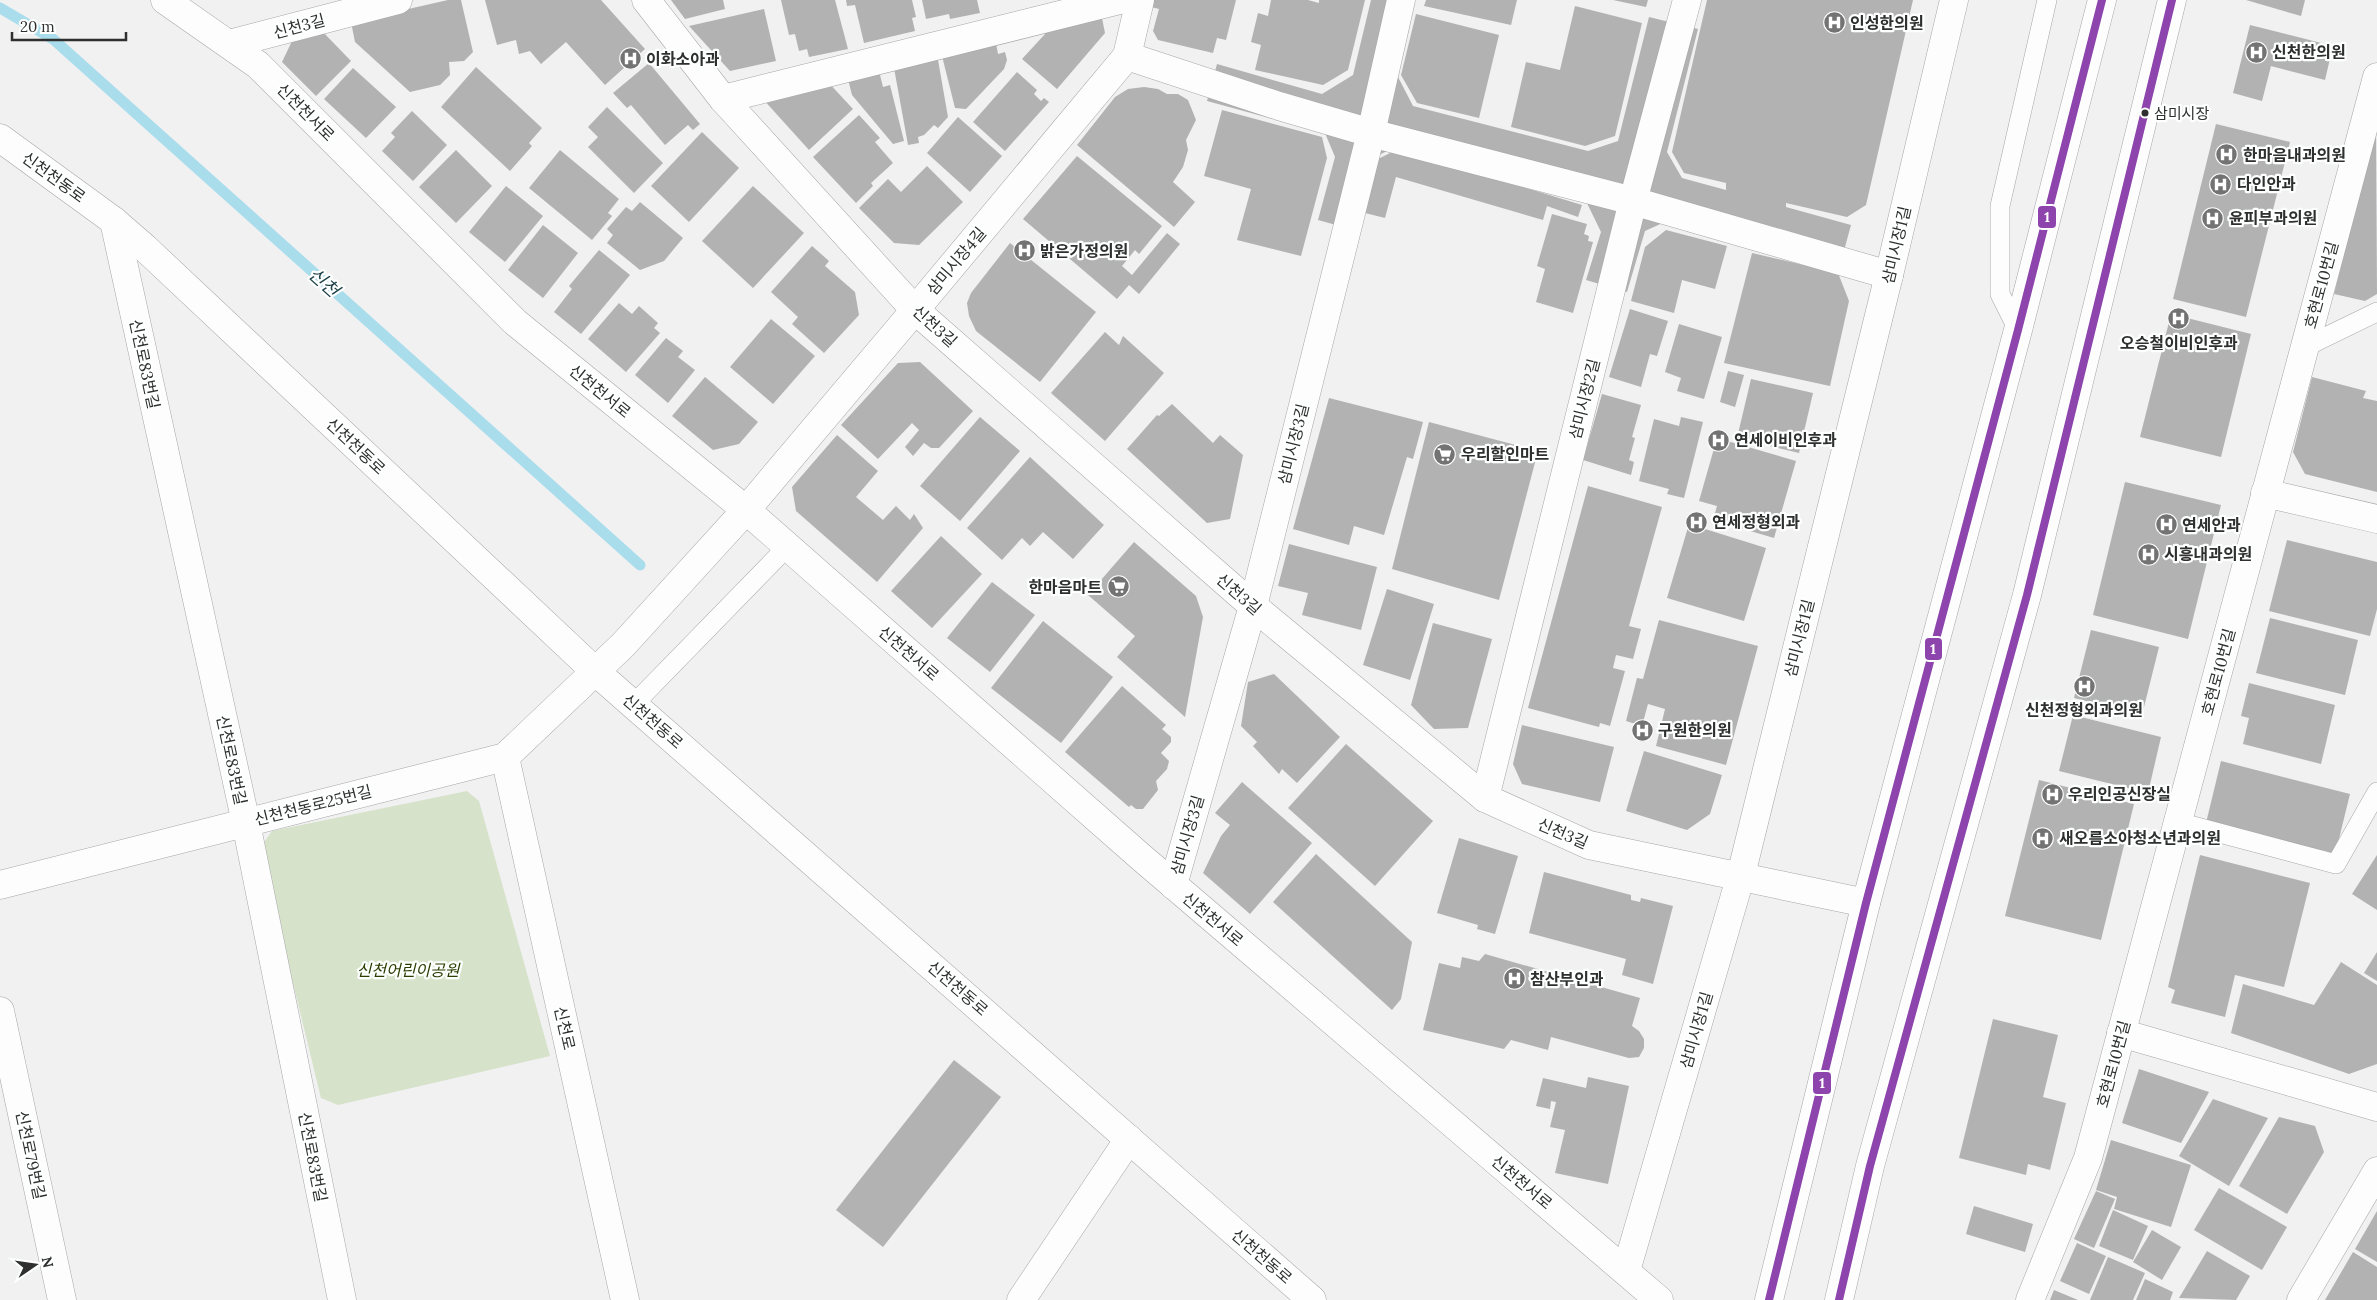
<svg xmlns="http://www.w3.org/2000/svg" width="2377" height="1300" font-family="Lora,'Noto Sans KR',serif">
  <rect width="100%" height="100%" fill="#f1f1f2"/>
  <!-- green -->
  <path fill="#d6e2c9" d="M467,791L479,801L550,1056L338,1105L321,1098L260,848L272,831Z"/>
  <g fill="none" stroke-linecap="round" stroke-linejoin="round">
    <!-- stream -->
    <path stroke="#aaddec" stroke-width="11" d="M0,8L53,39L640,565"/>
  </g>
  <!-- building -->
  <g fill="#b2b2b3">
    <path d="M448,0H461L473,52L464,61L449,62L450,75L440,85L410,92L355,42L351,22Z"/>
    <path d="M485,0H601L645,49L605,85L566,42L541,64L530,51L519,54L516,40L497,45Z"/>
    <path d="M671,0H723L725,9L685,19Z"/>
    <path d="M781,0H835L848,49L809,57L807,49L799,51L795,34L789,35Z"/>
    <path d="M846,0H912L916,17L912,18L915,31L864,43L855,5L847,6Z"/>
    <path d="M922,0H977L980,13L950,19L949,14L926,19Z"/>
    <path d="M1152,0H1236L1226,40L1217,38L1213,53L1158,40L1153,31L1159,9L1151,7Z"/>
    <path d="M1271,0H1308L1319,3V0H1365L1348,70L1323,85L1255,70L1261,45L1251,42L1258,13L1268,16Z"/>
    <path d="M1371,0H1414L1397,75L1413,106L1588,151L1618,141L1649,17L1698,29L1667,152L1682,178L1726,190V183L1684,173L1672,152L1707,0H1913L1866,205L1847,217L1786,203V207L1851,225L1839,269L1667,221L1645,231L1627,292L1586,280L1601,232L1585,199L1397,146L1373,158L1354,230L1318,220L1335,157L1325,133L1207,101L1217,64L1322,94L1353,75Z"/>
    <path d="M1426,0H1517L1511,25L1424,6Z"/>
    <path d="M1613,0H1648L1646,7Z"/>
    <path d="M2246,0H2305L2301,16Z"/>
    <path d="M1575,6L1642,23L1615,136L1585,146L1511,127L1526,62L1560,70Z"/>
    <path d="M764,9L776,61L730,71L689,26Z"/>
    <path d="M1101,13L1105,33L1057,89L1022,59L1045,34L1042,24Z"/>
    <path d="M1416,14L1499,35L1479,118L1417,103L1401,75Z"/>
    <path d="M2250,25L2333,46L2325,80L2271,66L2262,101L2233,93Z"/>
    <path d="M321,30L351,61L316,96L282,62L293,39Z"/>
    <path d="M996,43L998,54L1005,52L1007,60L1004,69L966,109L955,108L942,56Z"/>
    <path d="M938,60L948,117L938,128L934,125L924,135L918,137L919,143L908,145L894,68Z"/>
    <path d="M649,63L700,124L693,130L688,125L665,145L631,105L627,108L613,93Z"/>
    <path d="M476,67L542,128L529,143L532,146L510,171L441,107Z"/>
    <path d="M878,67L883,87L890,85L904,141L893,144L852,95L847,75Z"/>
    <path d="M353,68L396,107L366,138L324,99Z"/>
    <path d="M1017,72L1037,90L1034,94L1041,101L1044,98L1049,102L1005,151L973,122Z"/>
    <path d="M827,81L853,109L809,150L762,98Z"/>
    <path d="M1144,87L1158,89L1167,94H1178L1188,100L1196,120L1186,140L1188,150L1183,167L1173,182L1195,202L1174,227L1077,145L1115,97L1128,89Z"/>
    <path d="M607,107L663,163L634,193L588,147L598,137L588,127Z"/>
    <path d="M1222,110L1322,137L1327,158L1301,256L1237,240L1251,189L1204,176Z"/>
    <path d="M412,111L447,145L413,181L382,151L395,137L391,133Z"/>
    <path d="M859,115L880,138L875,142L893,163L871,183L873,186L856,203L813,157Z"/>
    <path d="M958,117L1002,156L970,192L927,153Z"/>
    <path d="M2376,123L2377,294L2365,301L2334,294Z"/>
    <path d="M2216,124L2290,142L2246,317L2173,299Z"/>
    <path d="M702,132L739,168L689,222L651,186Z"/>
    <path d="M1398,149L1582,205L1578,217L1547,206L1543,220L1396,177L1385,218L1361,212L1376,160Z"/>
    <path d="M456,150L492,186L456,223L419,187Z"/>
    <path d="M560,150L619,199L608,213L612,216L592,240L529,188Z"/>
    <path d="M1077,156L1162,226L1139,254L1135,250L1122,266L1132,275L1167,233L1180,244L1139,294L1129,285L1117,299L1023,219Z"/>
    <path d="M927,166L963,202L919,245L894,243L859,208L888,179L901,192Z"/>
    <path d="M506,186L543,216L505,262L469,232Z"/>
    <path d="M753,186L804,233L753,288L702,241Z"/>
    <path d="M640,202L683,238L664,261L640,270L607,243L613,235L607,229L626,207L632,211Z"/>
    <path d="M1552,214L1587,224L1584,234L1589,236L1588,241L1593,242L1573,313L1536,302L1545,269L1537,266Z"/>
    <path d="M543,225L578,253L543,298L508,270Z"/>
    <path d="M1666,230L1727,246L1715,289L1682,280L1674,313L1631,301L1645,247Z"/>
    <path d="M1010,243L1096,312L1040,382L976,331L969,316L967,303L971,293Z"/>
    <path d="M812,246L829,261L825,266L855,292L859,315L824,353L792,324L798,317L771,292Z"/>
    <path d="M599,250L630,275L581,334L554,312L572,289L569,286Z"/>
    <path d="M1752,253L1838,273L1849,301L1830,386L1724,363Z"/>
    <path d="M619,303L632,314L639,306L658,323L654,328L660,333L626,372L588,339Z"/>
    <path d="M1630,309L1668,321L1657,356L1650,354L1641,387L1609,377Z"/>
    <path d="M2171,314L2251,334L2221,457L2140,437Z"/>
    <path d="M771,319L815,356L773,404L730,367Z"/>
    <path d="M1679,324L1722,337L1704,399L1677,391L1681,378L1665,372Z"/>
    <path d="M1105,332L1119,345L1123,336L1164,373L1105,441L1051,393Z"/>
    <path d="M666,338L683,351L678,357L695,370L668,403L635,375Z"/>
    <path d="M920,362L973,411L939,448H931L924,443L913,456L905,447L919,430L912,423L878,459L841,425L898,363Z"/>
    <path d="M1728,371L1744,375L1735,407L1720,402Z"/>
    <path d="M705,377L758,422L739,444L713,450L672,416Z"/>
    <path d="M2312,377L2366,391L2363,398L2377,401V492L2305,474L2293,452Z"/>
    <path d="M1751,379L1813,393L1799,453L1737,438Z"/>
    <path d="M1602,394L1641,405L1632,437L1635,438L1629,460L1634,462L1631,475L1583,460Z"/>
    <path d="M1329,398L1423,422L1413,459L1407,457L1384,535L1354,526L1349,545L1293,529Z"/>
    <path d="M1172,404L1213,443L1220,435L1243,455L1230,519L1207,523L1127,449L1157,415L1159,416Z"/>
    <path d="M980,417L1020,451L960,521L920,486Z"/>
    <path d="M1681,417L1703,422L1684,498L1667,494L1669,489L1639,481L1654,419L1679,426Z"/>
    <path d="M1429,422L1538,451L1499,600L1392,569Z"/>
    <path d="M837,435L878,471L856,497L883,520L896,506L910,520L914,514L923,528L877,582L796,511L792,487Z"/>
    <path d="M1717,438L1796,461L1774,538L1713,520L1717,506L1699,501Z"/>
    <path d="M1030,457L1104,525L1073,559L1043,532L1030,546L1022,538L1002,560L967,528Z"/>
    <path d="M2125,482L2221,505L2188,639L2093,615Z"/>
    <path d="M1588,486L1662,507L1629,626L1641,629L1633,659L1616,655L1613,668L1625,671L1610,726L1600,723L1599,727L1528,708Z"/>
    <path d="M1689,524L1766,548L1744,621L1667,598Z"/>
    <path d="M941,536L982,574L932,628L891,591Z"/>
    <path d="M2287,540L2377,562V609L2370,636L2269,611Z"/>
    <path d="M1134,542L1196,596L1203,617L1185,717L1117,657L1135,636L1088,595Z"/>
    <path d="M1289,544L1377,567L1361,630L1302,615L1308,593L1278,586Z"/>
    <path d="M992,582L1035,615L990,672L947,638Z"/>
    <path d="M1387,589L1434,604L1410,680L1363,665Z"/>
    <path d="M2270,618L2358,640L2345,695L2256,673Z"/>
    <path d="M1659,620L1758,646L1726,765L1656,746L1665,709L1648,704L1642,726L1626,721L1637,678L1643,679Z"/>
    <path d="M1043,621L1113,677L1061,743L991,688Z"/>
    <path d="M1433,623L1492,639L1468,728L1434,729L1411,705Z"/>
    <path d="M2091,630L2159,647L2142,715L2074,698Z"/>
    <path d="M1274,674L1340,737L1297,783L1282,769L1279,774L1253,746L1257,742L1241,726L1248,682Z"/>
    <path d="M2249,683L2335,705L2321,764L2243,744L2249,718L2241,716Z"/>
    <path d="M1122,686L1166,725L1162,729L1171,737V742L1161,753L1169,761L1167,769L1156,781L1158,790L1143,809H1136L1131,805L1129,807L1065,752Z"/>
    <path d="M2073,715L2161,737L2148,793L2059,771Z"/>
    <path d="M1522,725L1614,747L1600,802L1522,784L1513,764Z"/>
    <path d="M1346,744L1433,821L1375,886L1288,808Z"/>
    <path d="M1644,751L1722,775L1710,814L1687,830L1626,811Z"/>
    <path d="M2221,761L2350,794L2335,855L2206,823Z"/>
    <path d="M2039,780L2134,804L2101,940L2005,916Z"/>
    <path d="M1242,782L1312,843L1250,914L1203,873L1221,836L1230,825L1215,813Z"/>
    <path d="M1459,838L1518,856L1495,934L1477,929L1478,925L1437,913Z"/>
    <path d="M1316,854L1412,942L1401,999L1392,1010L1273,902Z"/>
    <path d="M2200,855L2310,883L2284,987L2235,975L2225,1017L2171,1003L2175,990L2168,987Z"/>
    <path d="M2377,855V910L2352,894Z"/>
    <path d="M1544,872L1631,895V900L1640,902L1641,898L1673,906L1653,984L1622,975L1626,959L1529,933Z"/>
    <path d="M2377,952V981L2364,973Z"/>
    <path d="M1485,954L1640,998L1632,1026L1639,1031L1644,1039V1048L1639,1057L1629,1058L1551,1037L1548,1050L1511,1040L1504,1049L1423,1030L1439,963L1460,968L1462,957L1479,961Z"/>
    <path d="M2341,962L2377,985V1064L2349,1074L2231,1033L2243,984L2314,1005Z"/>
    <path d="M1993,1019L2058,1035L2043,1097L2066,1103L2050,1170L2028,1164L2026,1175L1959,1158Z"/>
    <path d="M954,1060L1001,1097L883,1247L836,1210Z"/>
    <path d="M2139,1069L2209,1092L2181,1143L2122,1123Z"/>
    <path d="M1588,1077L1629,1086L1608,1184L1555,1173L1565,1130L1550,1127L1556,1102L1551,1101L1550,1109L1536,1106L1543,1078L1586,1088Z"/>
    <path d="M2213,1099L2268,1118L2229,1186L2179,1156Z"/>
    <path d="M2279,1117L2315,1126L2324,1152L2287,1214L2239,1186Z"/>
    <path d="M2111,1140L2191,1165L2171,1227L2114,1209L2117,1197L2096,1190Z"/>
    <path d="M2219,1188L2287,1227L2262,1270L2194,1230Z"/>
    <path d="M2096,1191L2115,1199L2094,1248L2074,1239Z"/>
    <path d="M1974,1206L2033,1224L2025,1252L1966,1234Z"/>
    <path d="M2113,1210L2148,1226L2133,1260L2099,1246Z"/>
    <path d="M2377,1211V1262L2355,1249Z"/>
    <path d="M2152,1230L2181,1247L2162,1280L2133,1262Z"/>
    <path d="M2077,1243L2106,1256L2089,1294L2060,1281Z"/>
    <path d="M2207,1251L2250,1276L2236,1300L2179,1298Z"/>
    <path d="M2353,1252L2377,1267V1300H2325Z"/>
    <path d="M2108,1257L2145,1273L2133,1300H2090Z"/>
    <path d="M2145,1279L2173,1292L2170,1300H2136Z"/>
    <path d="M2054,1290L2078,1300H2050Z"/>
  </g>
  <g fill="none" stroke-linecap="round" stroke-linejoin="round">
    <defs>
      <g id="lane">
        <path d="M2018,330L2000,294V206L2047,0"/>
        <path d="M2305,347L2377,312"/>
        <path d="M634,704L788,546"/>
        <path d="M2178,822L2336,864L2377,792"/>
      </g>
      <g id="street">
        <path d="M165,0L258,65L515,322L746,510L1142,858L1659,1300"/>
        <path d="M646,0L723,99L915,310L1253,606L1485,798L1589,845L1866,903"/>
        <path d="M229,44L398,0"/>
        <path d="M1127,56L1279,106L1371,133L1633,201L1889,275"/>
        <path d="M723,99L1120,0"/>
        <path d="M0,138L114,221L145,248L596,672L1312,1300"/>
        <path d="M114,221L246,823L342,1300"/>
        <path d="M2265,493L2377,519"/>
        <path d="M505,757L625,1300"/>
        <path d="M1485,798L1633,201L1687,0"/>
        <path d="M0,885L505,757L623,645L746,510L915,310L1127,56L1140,0"/>
        <path d="M1173,885L1253,606L1371,133L1401,0"/>
        <path d="M0,1011L62,1300"/>
        <path d="M2121,1033L2377,1107"/>
        <path d="M1626,1271L1741,875L1889,275L1954,0"/>
        <path d="M1021,1300L1129,1139"/>
        <path d="M2030,1300L2088,1158L2377,77"/>
        <path d="M2301,1300L2377,1171"/>
      </g>
      <g id="primary">
        <path d="M1769,1300L1866,903L2018,330L2102,0"/>
        <path d="M1839,1300L1870,1166L2027,595L2172,0"/>
      </g>
    </defs>
    <!-- lane casing -->
    <use href="#lane" stroke="#a6a6a7" stroke-width="20"/>
    <!-- street casing -->
    <use href="#street" stroke="#a6a6a7" stroke-width="29"/>
    <!-- primary casing -->
    <use href="#primary" stroke="#a6a6a7" stroke-width="29"/>
    <!-- lane -->
    <use href="#lane" stroke="#fdfdfd" stroke-width="19"/>
    <!-- street -->
    <use href="#street" stroke="#fdfdfd" stroke-width="28"/>
    <!-- primary -->
    <use href="#primary" stroke="#fdfdfd" stroke-width="28"/>
    <defs>
      <g id="bus-1">
        <path d="M1769,1300L1866,903L2018,330L2102,0"/>
        <path d="M1839,1300L1870,1166L2027,595L2172,0"/>
      </g>
    </defs>
    <!-- bus-1 casing -->
    <use href="#bus-1" stroke="#feffff" stroke-width="11"/>
    <!-- bus-1 -->
    <use href="#bus-1" stroke="#8e44ad" stroke-width="8"/>
  </g>
  <!-- icons -->
  <defs>
    <symbol id="hospital-disc" viewBox="-11 -11 22 22"><circle r="9.5" fill="#737373" stroke="#feffff"/><path d="M-5-5h3v3.5h4V-5h3V5h-3V1.5h-4V5h-3Z" fill="#fff"/></symbol>
    <symbol id="supermarket-disc" viewBox="-11 -11 22 22"><circle r="9.5" fill="#737373" stroke="#feffff"/><path d="M-6-5.5h2.5l.6 2H6L4.5 2H-2.5L-4.4-4H-6ZM-1.5 3.2a1.3 1.3 0 1 0 .1 0ZM3 3.2a1.3 1.3 0 1 0 .1 0Z" fill="#fff"/></symbol>
  </defs>
  <g fill-rule="evenodd">
    <use href="#hospital-disc" x="1822" y="10" width="25" height="25"/>
    <use href="#hospital-disc" x="2244" y="40" width="25" height="25"/>
    <use href="#hospital-disc" x="618" y="46" width="25" height="25"/>
    <use href="#hospital-disc" x="2214" y="142" width="25" height="25"/>
    <use href="#hospital-disc" x="2208" y="172" width="25" height="25"/>
    <use href="#hospital-disc" x="2200" y="206" width="25" height="25"/>
    <use href="#hospital-disc" x="1012" y="238" width="25" height="25"/>
    <use href="#hospital-disc" x="2166" y="306" width="25" height="25"/>
    <use href="#hospital-disc" x="1706" y="428" width="25" height="25"/>
    <use href="#supermarket-disc" x="1432" y="442" width="25" height="25"/>
    <use href="#hospital-disc" x="1684" y="510" width="25" height="25"/>
    <use href="#hospital-disc" x="2154" y="512" width="25" height="25"/>
    <use href="#hospital-disc" x="2136" y="542" width="25" height="25"/>
    <use href="#supermarket-disc" x="1106" y="574" width="25" height="25"/>
    <use href="#hospital-disc" x="2072" y="674" width="25" height="25"/>
    <use href="#hospital-disc" x="1630" y="718" width="25" height="25"/>
    <use href="#hospital-disc" x="2040" y="782" width="25" height="25"/>
    <use href="#hospital-disc" x="2030" y="826" width="25" height="25"/>
    <use href="#hospital-disc" x="1502" y="966" width="25" height="25"/>
  </g>
  <!-- markers -->
  <circle fill="#2f2f2f" stroke="#feffff" stroke-width="2" cx="2145" cy="113" r="4.5"/>
  <g text-anchor="middle" dominant-baseline="central" stroke-width="4.5" stroke-linejoin="round" paint-order="stroke">
    <!-- bus labels -->
    <g font-size="15" fill="#2f2f2f" stroke="#feffff" text-anchor="start">
      <text x="2154" y="113">삼미시장</text>
    </g>
    <!-- poi labels -->
    <g font-size="16" font-weight="bold" fill="#2f2f2f" stroke="#feffff" text-anchor="start">
      <text x="1850" y="23">인성한의원</text>
      <text x="2272" y="52">신천한의원</text>
      <text x="646" y="59">이화소아과</text>
      <text x="2243" y="155">한마음내과의원</text>
      <text x="2237" y="184">다인안과</text>
      <text x="2229" y="218">윤피부과의원</text>
      <text x="1040" y="251">밝은가정의원</text>
      <text x="2179" y="343" text-anchor="middle">오승철이비인후과</text>
      <text x="1734" y="440">연세이비인후과</text>
      <text x="1461" y="454">우리할인마트</text>
      <text x="1712" y="522">연세정형외과</text>
      <text x="2182" y="525">연세안과</text>
      <text x="2164" y="554">시흥내과의원</text>
      <text x="1102" y="587" text-anchor="end">한마음마트</text>
      <text x="2084" y="710" text-anchor="middle">신천정형외과의원</text>
      <text x="1658" y="730">구원한의원</text>
      <text x="2068" y="794">우리인공신장실</text>
      <text x="2059" y="838">새오름소아청소년과의원</text>
      <text x="1530" y="979">참산부인과</text>
    </g>
    <!-- street labels -->
    <g font-size="16" fill="#2f2f2f" stroke="#feffff">
      <text transform="translate(299 26) rotate(-15)">신천3길</text>
      <text transform="translate(306 112) rotate(45)">신천천서로</text>
      <text transform="translate(54 177) rotate(36)">신천천동로</text>
      <text transform="translate(1896 245) rotate(-77)">삼미시장1길</text>
      <text transform="translate(956 261) rotate(-50)">삼미시장4길</text>
      <text transform="translate(2321 285) rotate(-75)">호현로10번길</text>
      <text transform="translate(935 326) rotate(42)">신천3길</text>
      <text transform="translate(145 364) rotate(78)">신천로83번길</text>
      <text transform="translate(600 391) rotate(39)">신천천서로</text>
      <text transform="translate(1584 399) rotate(-76)">삼미시장2길</text>
      <text transform="translate(1293 444) rotate(-76)">삼미시장3길</text>
      <text transform="translate(356 446) rotate(43)">신천천동로</text>
      <text transform="translate(1239 594) rotate(41)">신천3길</text>
      <text transform="translate(1799 638) rotate(-76)">삼미시장1길</text>
      <text transform="translate(909 653) rotate(41)">신천천서로</text>
      <text transform="translate(2218 672) rotate(-75)">호현로10번길</text>
      <text transform="translate(653 721) rotate(41)">신천천동로</text>
      <text transform="translate(232 760) rotate(78)">신천로83번길</text>
      <text transform="translate(313 805) rotate(-14)">신천천동로25번길</text>
      <text transform="translate(1563 833) rotate(23)">신천3길</text>
      <text transform="translate(1187 835) rotate(-74)">삼미시장3길</text>
      <text transform="translate(1213 919) rotate(40)">신천천서로</text>
      <text transform="translate(958 988) rotate(41)">신천천동로</text>
      <text transform="translate(565 1028) rotate(77)">신천로</text>
      <text transform="translate(1696 1030) rotate(-74)">삼미시장1길</text>
      <text transform="translate(2113 1064) rotate(-75)">호현로10번길</text>
      <text transform="translate(31 1155) rotate(78)">신천로79번길</text>
      <text transform="translate(313 1157) rotate(79)">신천로83번길</text>
      <text transform="translate(1522 1182) rotate(40)">신천천서로</text>
      <text transform="translate(1262 1256) rotate(41)">신천천동로</text>
    </g>
    <!-- park labels -->
    <g font-size="16" font-style="italic" fill="#2a3e00" stroke="#feffff">
      <text x="408" y="970">신천어린이공원</text>
    </g>
    <!-- water labels -->
    <g font-size="18" font-style="italic" fill="#1b3e47" stroke="#feffff">
      <text transform="translate(324 282) rotate(42)">신천</text>
    </g>
  </g>
  <g stroke="#feffff" stroke-width="2">
    <rect x="2037" y="205" width="20" height="24" rx="5" fill="#8e44ad"/>
    <rect x="1924" y="637" width="19" height="24" rx="5" fill="#8e44ad"/>
    <rect x="1812" y="1071" width="20" height="24" rx="5" fill="#8e44ad"/>
  </g>
  <g font-size="14" text-anchor="middle" font-weight="bold" fill="#fff">
    <text x="2047" y="222">1</text>
    <text x="1933" y="654">1</text>
    <text x="1822" y="1088">1</text>
  </g>
  <!-- north arrow -->
  <g transform="translate(35 1265) rotate(77)" stroke="#feffff" stroke-width="4" paint-order="stroke">
  <path d="M0-4L9 19L0 12L-9 19Z" fill="#2f2f2f"/>
  <text y="-8" font-size="14" font-weight="bold" text-anchor="middle" fill="#2f2f2f">N</text>
  </g>
  <!-- scale -->
  <path d="M12 32v8h114v-8" fill="none" stroke="#2f2f2f" stroke-width="2.5"/>
  <text x="20" y="32" font-size="15" fill="#2f2f2f" stroke="#feffff" stroke-width="4" paint-order="stroke">20 m</text>
</svg>
